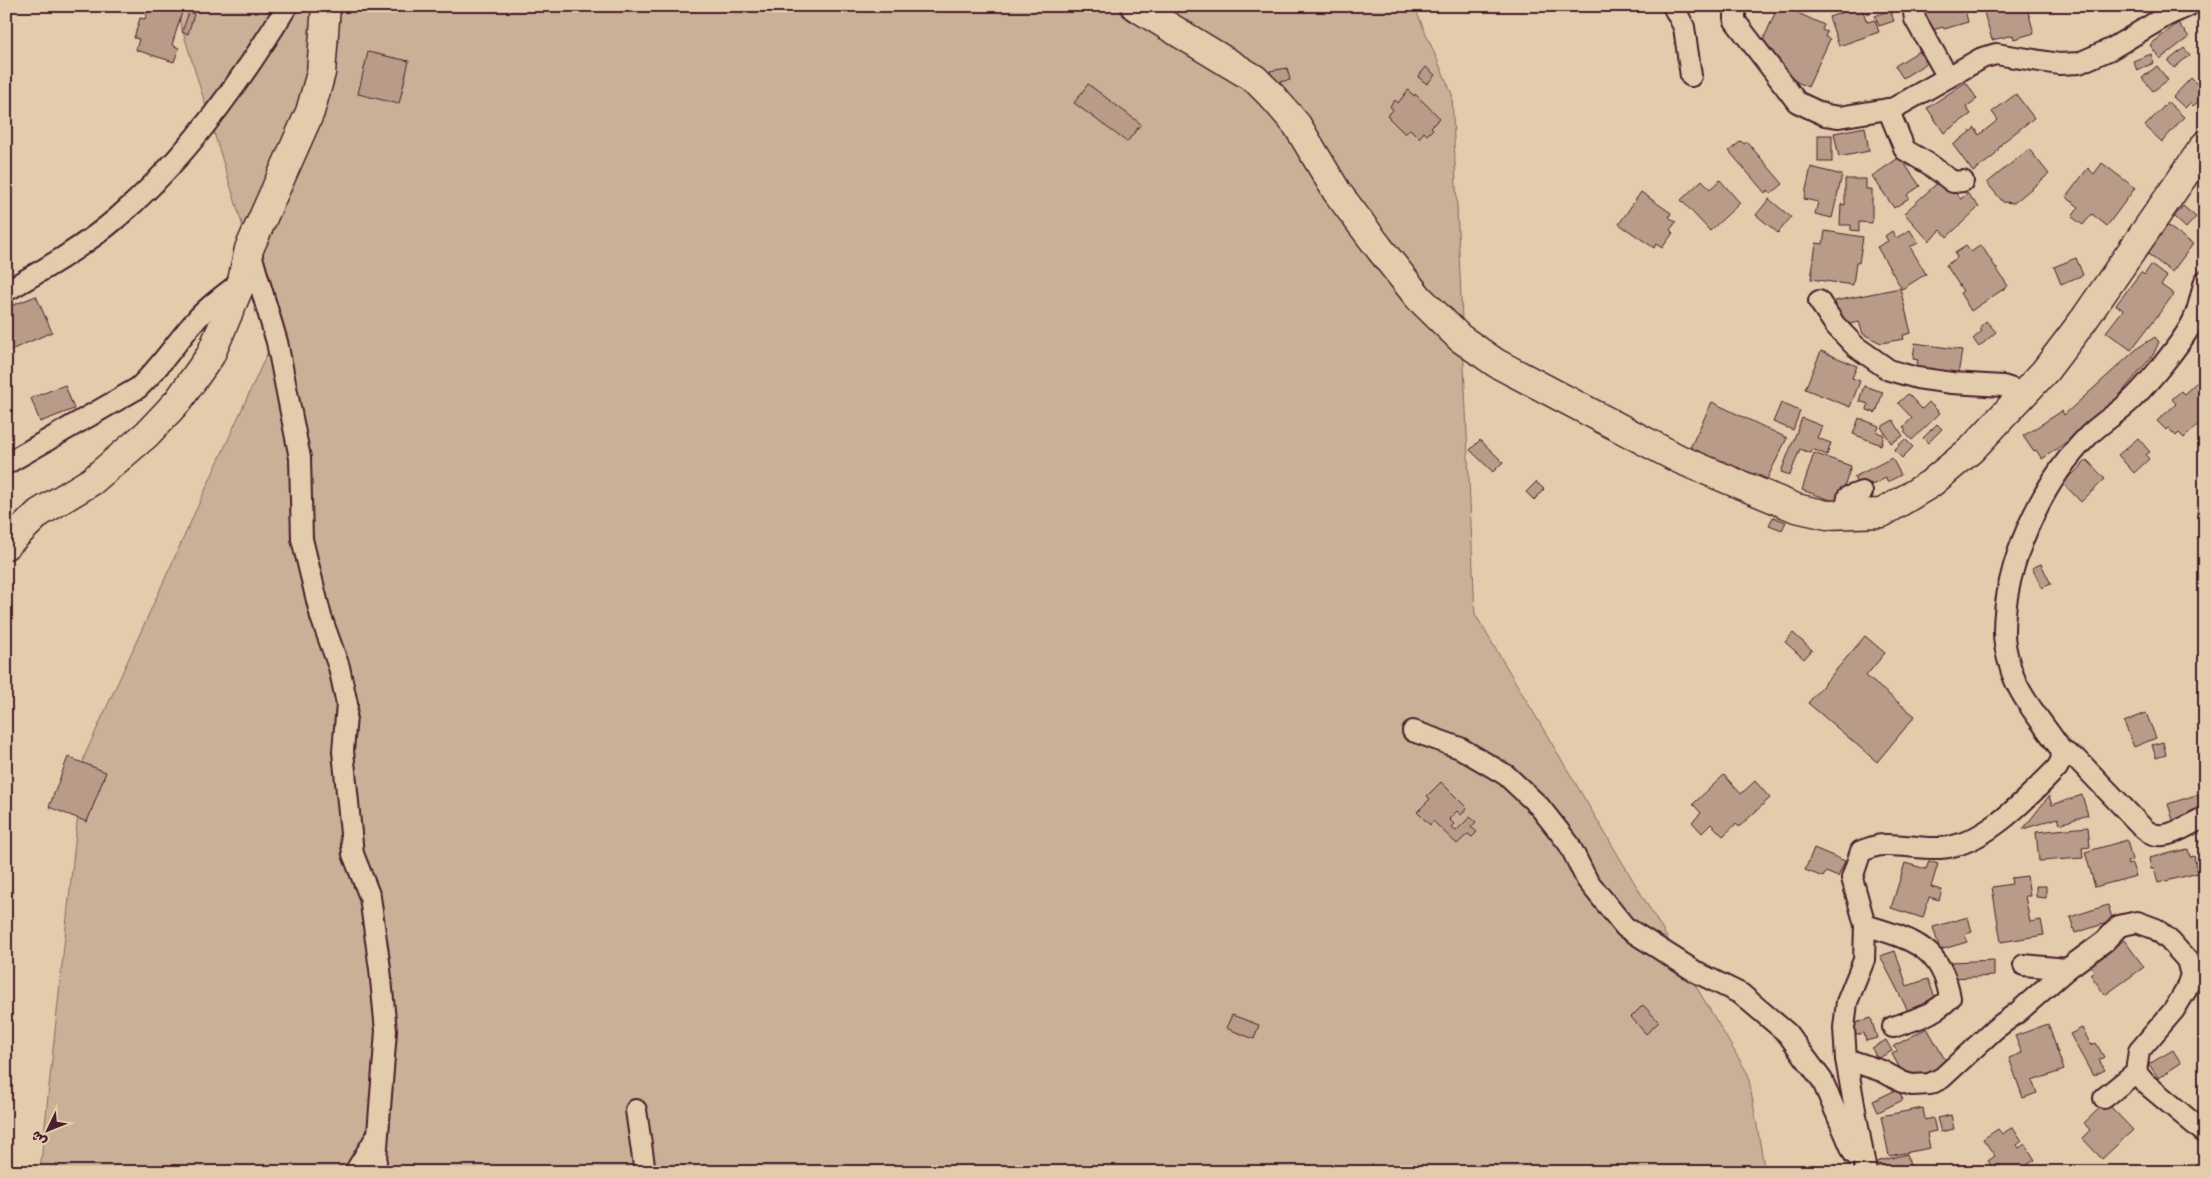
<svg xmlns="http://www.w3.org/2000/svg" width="2211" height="1178" font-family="'Gochi Hand','Playpen Sans Arabic',sans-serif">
  <rect width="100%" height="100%" fill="#e2ccac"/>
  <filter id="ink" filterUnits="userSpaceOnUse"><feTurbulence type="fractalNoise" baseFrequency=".02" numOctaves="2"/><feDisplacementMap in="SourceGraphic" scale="10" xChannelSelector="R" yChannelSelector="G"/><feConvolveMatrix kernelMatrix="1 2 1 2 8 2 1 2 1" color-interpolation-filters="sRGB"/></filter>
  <g filter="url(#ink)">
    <!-- green -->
    <path fill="#c9b097" stroke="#8a6861" d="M175,6H1414L1452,94L1475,614L1748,1074L1765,1172H40L84,757L276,334Z"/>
    <!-- building -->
    <g fill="#b89b88" stroke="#4a1f2b">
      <path d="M149,6H163L182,12L172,45L179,48L174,62L136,50L139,39L134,38L140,18L145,19Z"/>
      <path d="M1778,6H1783L1824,25L1822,30L1827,32L1825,37L1830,39L1808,87L1786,77L1788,73L1781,70L1783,65L1771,60L1774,51L1761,45Z"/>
      <path d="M1861,6L1867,22L1875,20L1879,32L1839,46L1829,17Z"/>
      <path d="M1863,6H1884L1867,14Z"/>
      <path d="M1919,6H1964L1968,22L1944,29L1943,27L1932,30Z"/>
      <path d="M1982,6H2033L2027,8L2034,33L2014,39L2013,35L1992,40Z"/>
      <path d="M1890,10L1894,21L1879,26L1875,16Z"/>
      <path d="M189,12L194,14L188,34L182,32Z"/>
      <path d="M2178,23L2189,37L2160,59L2150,45Z"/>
      <path d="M2184,48L2190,55L2174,68L2168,61Z"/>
      <path d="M1919,51L1927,63L1903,78L1895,66Z"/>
      <path d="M368,52L409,61L399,104L358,94Z"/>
      <path d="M2151,54L2154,63L2137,70L2133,61Z"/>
      <path d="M2157,66L2168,80L2153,91L2142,78Z"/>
      <path d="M1426,67L1435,75L1427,84L1418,77Z"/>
      <path d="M1287,68L1290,80L1272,83L1270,71Z"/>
      <path d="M2191,78L2203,90L2198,95L2202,98L2193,106L2190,103L2185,108L2173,97Z"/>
      <path d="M1966,82L1977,99L1966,107L1971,114L1944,133L1927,108Z"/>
      <path d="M1088,84L1141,124L1127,142L1074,103Z"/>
      <path d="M1408,90L1414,96L1415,94L1440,118L1431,127L1433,129L1427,135L1424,132L1419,138L1410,129L1405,134L1387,116L1393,110L1390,106L1395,100L1398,103Z"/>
      <path d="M2016,94L2034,118L2002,143L1994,156L1973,172L1953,145L1975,128L1979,135L1998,120L1992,112Z"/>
      <path d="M2168,102L2184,117L2162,142L2145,126Z"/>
      <path d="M1865,127L1869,151L1839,157L1834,133Z"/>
      <rect x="1818" y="135" width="14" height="27"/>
      <path d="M1741,141L1744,144L1747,142L1783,184L1771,194L1768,190L1765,193L1729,151Z"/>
      <path d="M2029,149L2049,174L2014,203L2003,202L1987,183Z"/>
      <path d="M1900,157L1920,186L1907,195L1909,198L1894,208L1872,176Z"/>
      <path d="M2102,163L2135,188L2107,226L2092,214L2083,225L2072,217L2079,207L2066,197L2088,168L2094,174Z"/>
      <path d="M1811,167L1842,175L1832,218L1815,214L1818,202L1804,199Z"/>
      <path d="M1845,179H1866V189H1872V223L1859,222V231L1851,230V225H1840L1841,204L1845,205Z"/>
      <path d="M1942,179L1961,199L1967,193L1979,207L1947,237L1941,230L1929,241L1904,213Z"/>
      <path d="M1702,180L1710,189L1720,180L1740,203L1710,231L1681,200Z"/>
      <path d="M1641,192L1671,213L1669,217L1676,222L1670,230L1673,233L1662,248L1656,244L1654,248L1619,224Z"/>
      <path d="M1769,199L1791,217L1778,233L1756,215Z"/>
      <path d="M2183,206L2196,217L2186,228L2174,217Z"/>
      <path d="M2165,224L2193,244L2172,272L2145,252Z"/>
      <path d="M1910,230L1918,243L1910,247L1926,274L1902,289L1877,247L1888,241L1885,236L1892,231L1896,238Z"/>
      <path d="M1825,231L1863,237L1859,263L1856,262L1853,285L1811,279L1816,243L1823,244Z"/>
      <path d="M1981,245L2008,286L1971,311L1960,293L1963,291L1946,265L1957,258L1955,253L1966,246L1971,252Z"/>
      <path d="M2076,258L2083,275L2061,284L2054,267Z"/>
      <path d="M2151,265L2167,277L2161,285L2174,294L2131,350L2106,332L2123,310L2116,305L2141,272L2144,275Z"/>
      <path d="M1900,288L1911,333L1903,335L1904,339L1881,343L1863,334L1859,322L1840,326L1835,301Z"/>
      <path d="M36,296L52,332L6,352V308Z"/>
      <path d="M1986,321L1996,332L1979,347L1973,339L1982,331L1979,328Z"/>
      <path d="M2155,337L2159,342L2153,355L2099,420L2042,459L2036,450L2034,452L2023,436L2062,411L2064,415L2139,347Z"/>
      <path d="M1915,343L1962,350L1958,375L1916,369L1918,360L1913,359Z"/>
      <path d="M1821,351L1857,366L1852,378L1860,381L1850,407L1805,389Z"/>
      <path d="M2197,382L2205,390V418L2184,438L2179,433L2176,436L2168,428L2166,430L2157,421L2176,404L2172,399L2181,391L2184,394Z"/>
      <path d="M65,385L74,409L40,422L31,398Z"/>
      <path d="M1864,386L1883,392L1876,413L1867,410L1868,404L1859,401Z"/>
      <path d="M1908,394L1922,409L1929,402L1940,413L1912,440L1904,432L1906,430L1903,427L1912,418L1898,403Z"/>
      <path d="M1712,402L1787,438L1767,479L1755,473L1753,478L1690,448Z"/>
      <path d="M1781,403L1800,411L1793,430L1773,422Z"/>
      <path d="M1802,418L1822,426L1817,438L1831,443L1827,455L1812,449L1810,453L1800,449L1790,475L1781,472Z"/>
      <path d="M1859,418L1879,426L1877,432L1884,435L1881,445L1853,434Z"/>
      <path d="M1893,420L1903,436L1891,443L1881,427Z"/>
      <path d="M1937,424L1942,429L1928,443L1923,438Z"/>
      <path d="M2138,438L2150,452L2146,455L2149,459L2134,473L2118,455Z"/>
      <path d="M1905,439L1913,447L1902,458L1894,450Z"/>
      <path d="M1480,440L1503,462L1493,472L1470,450Z"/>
      <path d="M1814,453L1851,466L1839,503L1802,490Z"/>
      <path d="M1892,458L1901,475L1887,482L1886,478L1872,485L1871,483L1859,489L1854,477Z"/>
      <path d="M2087,460L2105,479L2081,502L2060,480L2070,471L2073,474Z"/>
      <path d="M1536,482L1544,489L1534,500L1526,492Z"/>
      <path d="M1773,517L1786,522L1782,530L1769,525Z"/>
      <path d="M2041,564L2051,584L2042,588L2032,568Z"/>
      <path d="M1793,633L1812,650L1804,659L1785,642Z"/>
      <path d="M1865,636L1885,653L1866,676L1915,716L1877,762L1808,703Z"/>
      <path d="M2146,713L2156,738L2134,747L2124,722Z"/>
      <path d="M2163,742L2166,755L2156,758L2152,745Z"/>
      <path d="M68,757L106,772L87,822L49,807Z"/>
      <path d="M1724,775L1741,794L1755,781L1770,798L1739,827L1736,824L1723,836L1711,824L1702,833L1692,822L1701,813L1693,804Z"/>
      <path d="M1441,782L1467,808L1461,815L1457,811L1449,819L1454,824L1451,827L1456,831L1470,817L1476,822L1471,827L1477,832L1472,837L1468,834L1457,844L1433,821L1430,825L1417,812L1430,799L1427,796Z"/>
      <path d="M2205,792V813L2174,823L2168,804Z"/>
      <path d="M2082,795L2088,815L2060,824L2058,818L2023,829L2049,796L2052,805Z"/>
      <path d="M2088,827L2090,847L2082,848L2083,858L2039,861L2036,832Z"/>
      <path d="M2205,839V855L2199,841Z"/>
      <path d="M2127,840L2132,860L2127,862L2128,865L2132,864L2136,876L2095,887L2085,852Z"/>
      <path d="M1814,848L1845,861L1838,877L1826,872L1823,877L1805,870Z"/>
      <path d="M2188,849L2190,857L2194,856L2198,873L2158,883L2154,869H2151L2149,858Z"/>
      <path d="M1929,861L1938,864L1931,887L1942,890L1939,900L1929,897L1923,918L1891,908L1905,863L1926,869Z"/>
      <path d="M2027,876L2030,896H2025L2030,922L2041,920L2044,935L2001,942L1992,887L2012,884L2011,878Z"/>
      <path d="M2036,886H2046V898L2036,897Z"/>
      <path d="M2108,905L2113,921L2075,933L2070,917Z"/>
      <path d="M1968,917L1972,932L1965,934L1967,942L1940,950L1933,927Z"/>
      <path d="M2124,940L2144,967L2105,995L2090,974L2094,971L2090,965Z"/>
      <path d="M1895,951L1907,986L1928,979L1937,1003L1909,1013L1880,956Z"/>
      <path d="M1994,960V976L1951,978V962Z"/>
      <path d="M1643,1005L1659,1022L1646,1034L1631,1017Z"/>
      <path d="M1232,1015L1259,1025L1254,1039L1226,1028Z"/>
      <path d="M1871,1018L1877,1038L1866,1041L1864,1033L1850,1037L1846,1026Z"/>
      <path d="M2048,1024L2064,1070L2032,1081L2037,1093L2023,1098L2009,1058L2022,1053L2015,1036Z"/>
      <path d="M1927,1028L1948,1065L1918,1081H1907L1892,1054L1897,1051L1894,1046Z"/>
      <path d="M2082,1028L2091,1045L2096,1043L2104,1057L2099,1060L2105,1070L2093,1076L2070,1034Z"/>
      <path d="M1886,1040L1892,1051L1877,1059L1872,1048Z"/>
      <path d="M2173,1050L2181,1063L2158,1078L2149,1064Z"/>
      <path d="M1898,1089L1903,1100L1878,1112L1873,1101Z"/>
      <path d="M2106,1102L2133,1130L2102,1159L2082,1138L2090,1130L2084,1123Z"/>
      <path d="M1923,1108L1925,1120L1933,1118L1936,1131L1927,1133L1930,1148L1889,1156L1881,1116Z"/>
      <path d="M1951,1115L1954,1129L1941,1132L1937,1118Z"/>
      <path d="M2013,1127L2022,1141L2017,1145L2019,1148L2025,1144L2035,1160L2028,1164L2030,1167L2022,1172H2004L2000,1165L1994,1169L1988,1161L1995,1156L1983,1139L1998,1129L2002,1134Z"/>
      <path d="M1907,1154L1911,1170L1874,1172L1872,1163Z"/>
    </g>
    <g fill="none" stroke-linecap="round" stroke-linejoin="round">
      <defs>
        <g id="street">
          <path d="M1673,6L1684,27L1691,76"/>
          <path d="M1735,6V21L1797,102L1825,115L1839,117L1894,108L1982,58L1996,54L2059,64L2079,63L2111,49L2166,16L2188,6"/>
          <path d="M1913,6L1915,19L1948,77"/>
          <path d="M1888,109L1905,150L1929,164L1953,182L1963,181"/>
          <path d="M250,251L277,342L300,458L302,539L321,617L339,667L347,704L343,751L353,854L370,897L380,969L386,1031L375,1172"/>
          <path d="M6,291C45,269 83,247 117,218C185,160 241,82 287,6"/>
          <path d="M1819,301L1835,325L1855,346L1889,370L1917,378L1952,383L2003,386L2025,393"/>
          <path d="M6,464L138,388C160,368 176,342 196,320C209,305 225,294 241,282"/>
          <path d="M1845,516L1848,497L1862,492"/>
          <path d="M1413,731L1460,748L1506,775L1539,806L1569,844L1587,880L1625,927L1696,972L1741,994L1787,1033L1822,1080L1854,1154"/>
          <path d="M2061,750L2079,761L2143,828C2162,846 2185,826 2205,817"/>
          <path d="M1865,925C1910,939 1942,946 1950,998C1935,1014 1914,1020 1893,1027"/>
          <path d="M2024,965L2067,969"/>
          <path d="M1846,1059L1882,1071L1902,1082L1912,1085L1930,1084L1942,1078L1995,1029L2018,1012L2067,969L2105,941L2119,926L2137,922L2156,929L2170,941L2187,960L2191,975L2185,992L2174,1010L2139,1051L2136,1072L2145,1083L2205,1133"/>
          <path d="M2104,1098L2136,1072"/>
          <path d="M636,1110L645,1172"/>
          <path d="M355,1172L375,1139"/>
          <path d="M1866,1172L1846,1059L1844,1028L1847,1002L1864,960L1865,925L1852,878L1861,851C1868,849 1876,845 1883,845C1902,844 1921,849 1940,848C1984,846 2028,797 2057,768L2062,759L2061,750C2044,723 2018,697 2010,666C2007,656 2004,643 2004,633C2004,564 2041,483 2089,435C2100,424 2115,415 2127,404C2143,390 2184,341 2193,321C2199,310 2201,294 2205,281"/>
        </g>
        <g id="secondary">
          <path d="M1135,6L1255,79L1272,96L1297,125L1337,192L1380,249L1419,298L1460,338L1496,363L1679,459L1796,508L1827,515L1882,513L1930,484L1972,449L2045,371L2083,321L2205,145"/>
          <path d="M6,545L39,513L92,481L147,434L178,401L210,356L242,281L249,249L310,112L321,73L326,6"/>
        </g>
      </defs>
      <!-- street casing -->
      <use href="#street" stroke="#4a1f2b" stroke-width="24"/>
      <!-- secondary casing -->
      <use href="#secondary" stroke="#4a1f2b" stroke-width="31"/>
      <!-- street -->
      <use href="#street" stroke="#e2ccac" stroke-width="20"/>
      <!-- secondary -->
      <use href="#secondary" stroke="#e2ccac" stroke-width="28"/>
    </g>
  </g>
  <!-- margin -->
  <rect width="2211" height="1178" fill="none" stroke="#e2ccac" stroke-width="25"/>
  <rect x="12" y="12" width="2186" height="1153" fill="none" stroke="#4a1f2b" stroke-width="2" filter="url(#ink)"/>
  <!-- north arrow -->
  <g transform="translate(48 1130) rotate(227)" stroke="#e2ccac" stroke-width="4" paint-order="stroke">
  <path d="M0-4L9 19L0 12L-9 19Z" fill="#4a1f2b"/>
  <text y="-8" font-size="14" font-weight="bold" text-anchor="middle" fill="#4a1f2b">ش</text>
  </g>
</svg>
